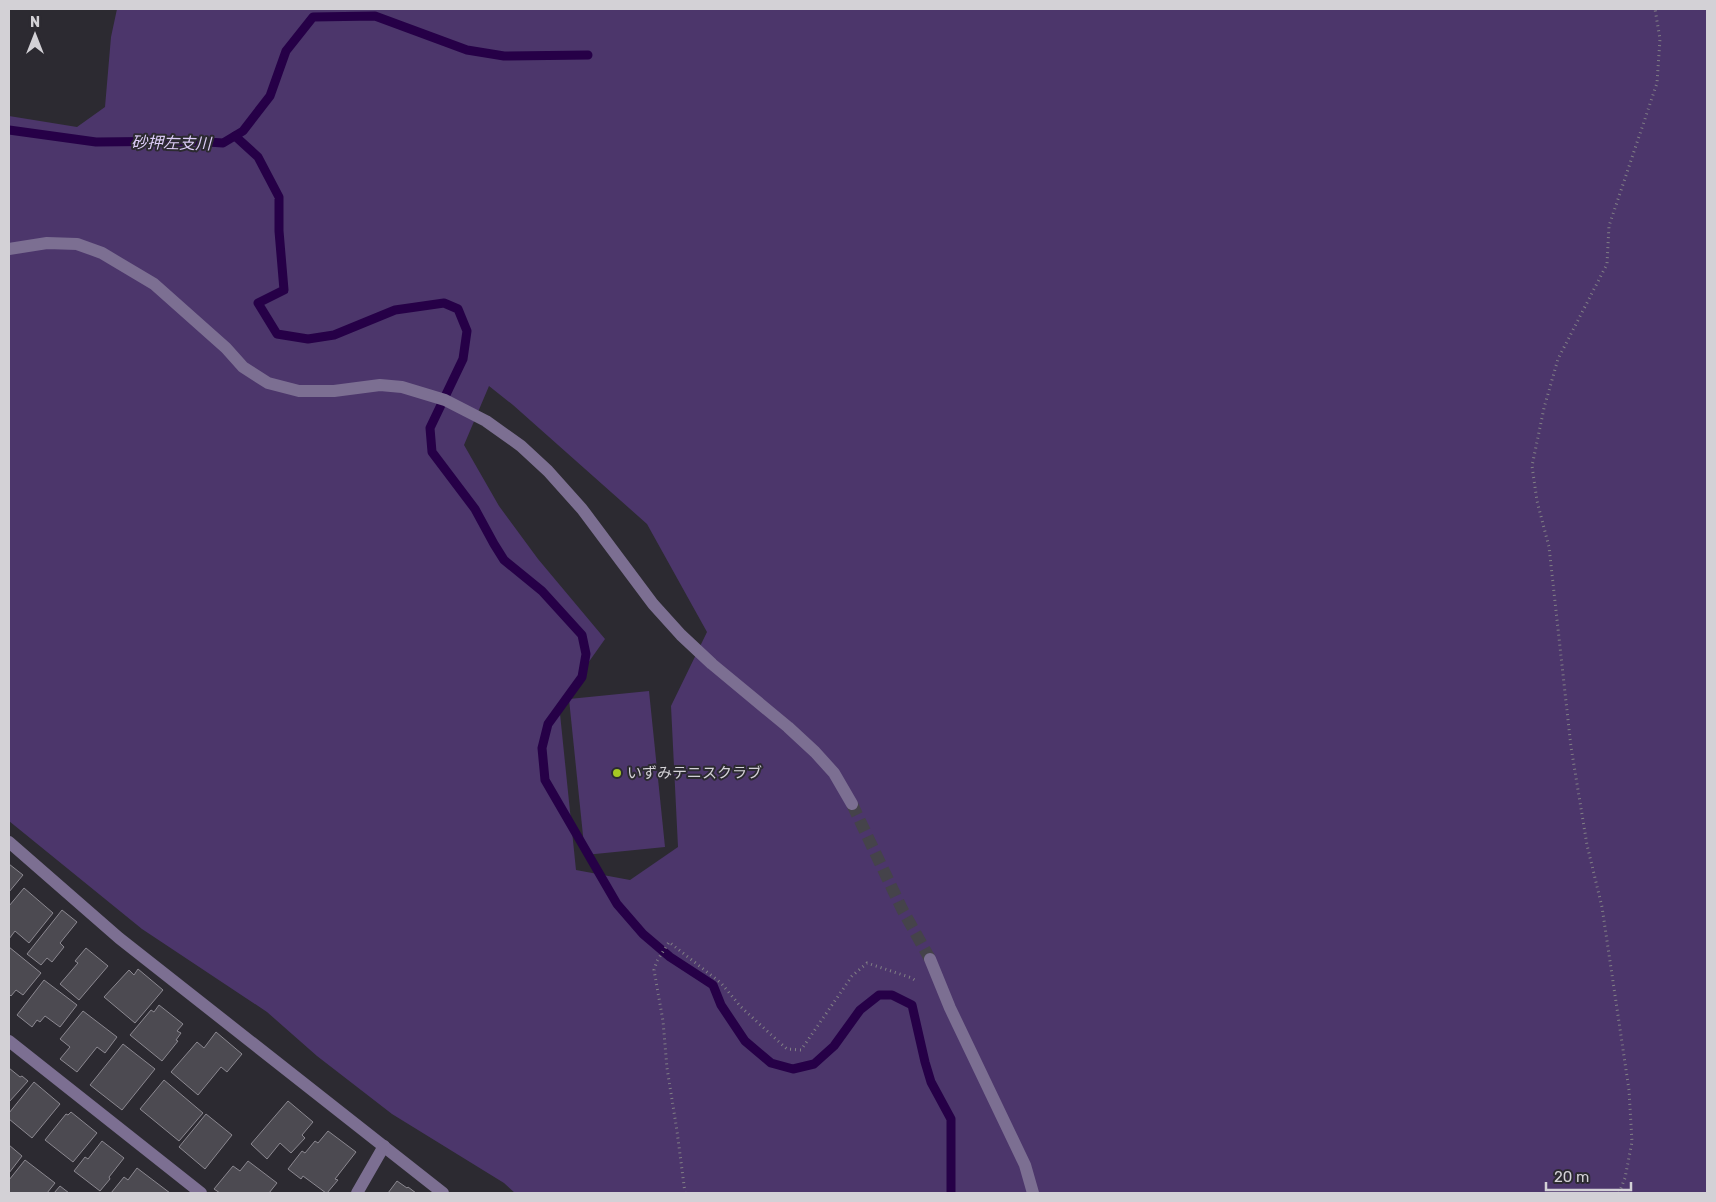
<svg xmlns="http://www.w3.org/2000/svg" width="1716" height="1202" font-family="Rubik,'Noto Sans JP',sans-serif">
  <rect width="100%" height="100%" fill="#2c2a31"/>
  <!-- green -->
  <g fill="#4c366b" fill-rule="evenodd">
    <path d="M117,9H1707V1193H515L504,1183L392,1114L317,1056L267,1012L142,929L9,821V116L77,127L105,107L111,37ZM489,386L513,405L647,524L707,632L671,706L678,847L630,880L576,870L559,704L605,639L538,559L499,506L464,445Z"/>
    <path d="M649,691L665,847L585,855L569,699Z"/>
  </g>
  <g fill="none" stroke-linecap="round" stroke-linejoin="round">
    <!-- stream -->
    <g stroke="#260047" stroke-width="9">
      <path d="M9,130L96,142L193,141L223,143L243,131L270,96L286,51L313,17L375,16L467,50L504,56L588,55"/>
      <path d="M235,136L258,157L279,197V231L284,290L258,303L277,334L308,339L334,335L395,310L444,303L458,309L467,331L463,359L430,428L432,452L475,509L494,544L504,560L542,591L582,635L586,654L582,677L548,724L542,748L545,780L617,904L643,934L670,957L713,985L721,1005L745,1041L771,1063L793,1069L814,1064L834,1046L860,1010L879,995H892L912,1005L925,1062L931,1082L951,1119V1193"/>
    </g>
  </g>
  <!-- building -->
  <g fill="#4c4a51" stroke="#8b8890">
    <path d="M9,864L23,875L9,892Z"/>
    <path d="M24,888L53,913L29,943L15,931L9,939V906Z"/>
    <path d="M62,910L77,922L60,943L64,947L52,962L47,958L41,965L27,954Z"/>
    <path d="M9,947L41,973L23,995L16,990L11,996L9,994Z"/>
    <path d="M86,948L108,966L79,1000L60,984L78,963L75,961Z"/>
    <path d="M138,969L163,990L135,1023L104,997L129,970L134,975Z"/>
    <path d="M44,980L77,1005L60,1027L45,1016L40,1022L37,1020L32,1027L17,1015Z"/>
    <path d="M159,1005L183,1024L177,1031L181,1033L176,1040L178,1041L162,1061L130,1035L151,1010L154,1012Z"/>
    <path d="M83,1011L117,1037L105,1053L97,1047L77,1072L60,1059L70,1047L60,1039Z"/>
    <path d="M216,1032L242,1054L227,1072L221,1067L198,1095L171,1072L197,1042L204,1048Z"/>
    <path d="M123,1044L155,1069L122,1110L90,1085Z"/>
    <path d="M9,1068L20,1077L22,1076L28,1081L9,1102Z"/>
    <path d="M164,1080L203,1113L179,1141L140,1109Z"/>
    <path d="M34,1082L60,1104L32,1138L9,1119V1113Z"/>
    <path d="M288,1101L313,1122L302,1135L305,1138L291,1153L280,1143L267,1159L251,1144Z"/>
    <path d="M71,1112L97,1133L73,1162L45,1140L66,1114L68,1115Z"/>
    <path d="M206,1114L232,1135L205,1169L179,1147Z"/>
    <path d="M328,1131L356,1152L335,1179L338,1180L327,1193H326L303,1176L301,1179L288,1169L302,1151L305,1153L315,1141L318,1143Z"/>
    <path d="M102,1141L124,1158L109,1177L110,1179L100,1191L74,1171L85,1157L88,1159Z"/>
    <path d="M9,1145L22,1156L9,1173Z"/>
    <path d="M25,1160L55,1183L47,1193H9V1180Z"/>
    <path d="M248,1161L277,1183L269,1193H220L214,1189L233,1166L240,1171Z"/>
    <path d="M137,1168L170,1193H111L124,1177L128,1180Z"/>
    <path d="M397,1181L407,1188L408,1187L416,1193H388Z"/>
    <path d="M60,1186L69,1193H54Z"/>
  </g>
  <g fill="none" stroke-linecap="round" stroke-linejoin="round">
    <!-- minor-tunnel -->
    <path stroke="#45434a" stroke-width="12" stroke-dasharray="12 6" stroke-linecap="butt" d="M852,804L902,909L930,959"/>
    <!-- path -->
    <g stroke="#817f85" stroke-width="3" stroke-dasharray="1 4" stroke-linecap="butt">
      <path d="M685,1193L677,1131L667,1068L663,1021L654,970L657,961L669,942L721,983L741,1007L778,1041L787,1049L801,1050L852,976L867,963L912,978L916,981"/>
      <path d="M1619,1193L1625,1178L1632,1142L1629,1090L1602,907L1587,845L1571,747L1549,547L1537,501L1532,466L1544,408L1558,359L1607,264L1609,226L1657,83L1660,39L1655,9"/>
    </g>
    <!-- minor -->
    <g stroke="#7c6f92" stroke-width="12">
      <path d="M9,249L47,243L77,244L102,253L154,284L226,348L243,367L268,383L299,391H334L380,385L402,387L445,400L486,421L521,446L548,471L582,509L653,604L681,635L712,664L788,727L815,752L834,773L852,804"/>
      <path d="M9,842L119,938L443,1193"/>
      <path d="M930,959L950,1008L1025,1165L1033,1193"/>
      <path d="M9,1041L201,1193"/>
      <path d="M357,1193L384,1146"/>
    </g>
  </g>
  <!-- markers -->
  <circle fill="#a5c823" stroke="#2c2a31" stroke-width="2" cx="617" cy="773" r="5"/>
  <g text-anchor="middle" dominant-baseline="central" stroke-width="4" stroke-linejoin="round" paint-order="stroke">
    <!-- poi labels -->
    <g font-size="15" fill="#d3d1d6" stroke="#2c2a31" text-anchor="start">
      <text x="627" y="773">いずみテニスクラブ</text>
    </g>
    <!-- water labels -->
    <g font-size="16" font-style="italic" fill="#dbcbf5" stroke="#2c2a31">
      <text transform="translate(171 143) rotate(1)">砂押左支川</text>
    </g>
  </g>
  <!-- border -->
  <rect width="1716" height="1202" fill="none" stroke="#d3d1d6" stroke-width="20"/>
  <!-- north arrow -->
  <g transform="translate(35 35)" stroke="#2c2a31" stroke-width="4" paint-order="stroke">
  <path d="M0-4L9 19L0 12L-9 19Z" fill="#d3d1d6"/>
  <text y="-8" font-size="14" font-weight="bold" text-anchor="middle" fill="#d3d1d6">N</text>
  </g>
  <!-- scale -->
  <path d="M1546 1182v8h85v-8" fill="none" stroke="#d3d1d6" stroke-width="2.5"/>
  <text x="1554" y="1182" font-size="15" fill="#d3d1d6" stroke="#2c2a31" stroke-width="4" paint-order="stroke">20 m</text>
</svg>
